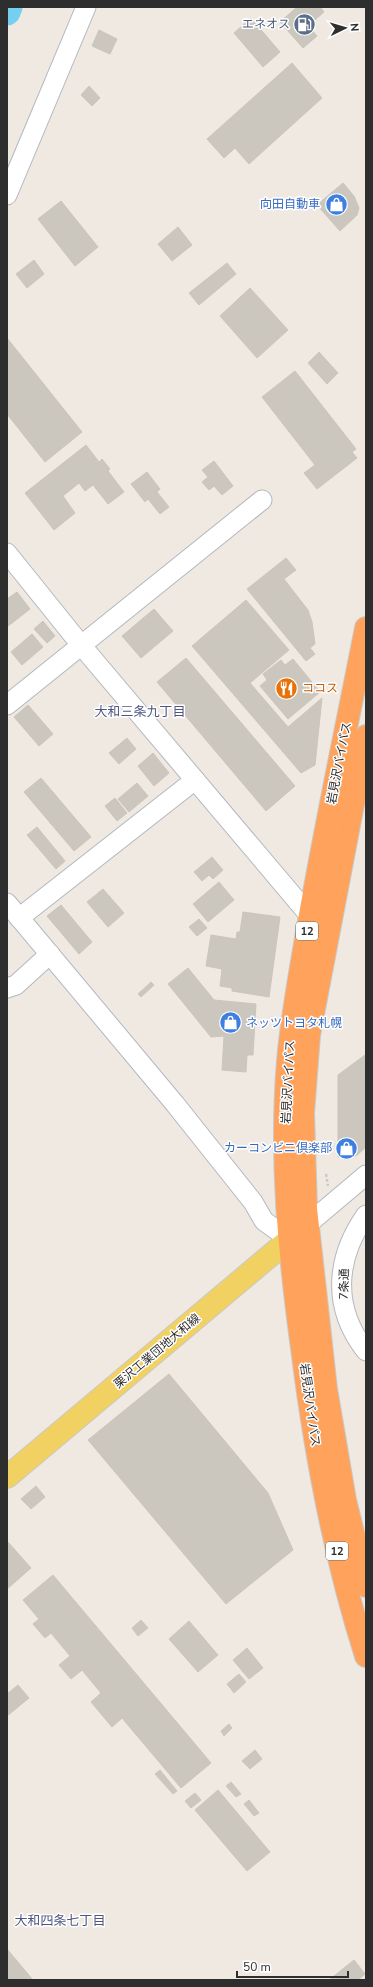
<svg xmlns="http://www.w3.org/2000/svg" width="373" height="1987" font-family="'Nunito Sans','Noto Sans JP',sans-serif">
  <rect width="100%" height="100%" fill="#efe9e1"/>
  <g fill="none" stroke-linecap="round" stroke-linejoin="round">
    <!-- river -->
    <path stroke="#75cff0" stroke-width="27" d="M7,12L9,7"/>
  </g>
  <!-- building -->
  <g fill="#cbc7bf" stroke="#cbc5ba">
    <path d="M297,7H320L324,12L308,26L317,36L303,48L280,22Z"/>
    <path d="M251,18L280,52L263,67L234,33Z"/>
    <path d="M99,30L117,39L110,54L92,46Z"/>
    <path d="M292,63L322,98L249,164L235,148L224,158L207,139Z"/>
    <path d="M89,86L100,98L92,106L81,95Z"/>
    <path d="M343,183L354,196L359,208L357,215L340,231L317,205Z"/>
    <path d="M61,201L98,247L75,266L38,219Z"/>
    <path d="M178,227L192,245L172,261L158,244Z"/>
    <path d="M34,260L44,274L27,288L16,274Z"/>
    <path d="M227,263L236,274L199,305L189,293Z"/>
    <path d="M250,288L288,330L257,358L220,316Z"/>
    <path d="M7,338L82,432L45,462L7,414Z"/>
    <path d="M319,352L338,373L327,384L308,363Z"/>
    <path d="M295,371L356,449L352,452L357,458L317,489L304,473L315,465L262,397Z"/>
    <path d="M86,445L99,462L102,459L110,469L108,471L124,492L108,504L93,485L85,491L79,483L63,496L75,513L54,530L25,493Z"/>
    <path d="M214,461L233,486L222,495L214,486L209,490L202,482L208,477L202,470Z"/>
    <path d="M147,472L160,489L157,492L169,507L160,514L148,499L145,502L131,484Z"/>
    <path d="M286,558L296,570L284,579L308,610L312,622L315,644L310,648L315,654L306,661L247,589Z"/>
    <path d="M17,592L30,609L7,627V599Z"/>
    <path d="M246,600L289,650L250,683L288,727L322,698L315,765L301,773L192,646Z"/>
    <path d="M154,609L173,631L141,658L122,636Z"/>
    <path d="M43,621L55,636L47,643L34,629Z"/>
    <path d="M32,634L43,647L22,665L11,652Z"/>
    <path d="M186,658L295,786L266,811L157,682Z"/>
    <path d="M293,659L320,692L288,719L260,686L267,680L263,674L281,660L285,665Z"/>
    <path d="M28,705L53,734L39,746L14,717Z"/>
    <path d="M127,738L136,749L119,764L109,753Z"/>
    <path d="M153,753L169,773L154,786L138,766Z"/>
    <path d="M41,778L91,837L74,851L24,792Z"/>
    <path d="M137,783L148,796L129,812L118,799Z"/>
    <path d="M115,798L127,813L117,821L105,806Z"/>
    <path d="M37,827L65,861L56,869L27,835Z"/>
    <path d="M212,857L223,870L213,879L209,875L202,881L194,872Z"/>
    <path d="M219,882L234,900L208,922L193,904Z"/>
    <path d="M103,889L124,913L108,927L87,902Z"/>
    <path d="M61,905L92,942L79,954L47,916Z"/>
    <path d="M243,912L280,917L269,997L232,991V988L220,986L222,969L206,966L211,935L236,939L237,932H240Z"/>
    <path d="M199,919L207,928L197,936L189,927Z"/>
    <path d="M188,968L214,1000L256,1004L253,1055H247L246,1072L222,1070L224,1036L211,1037L168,984Z"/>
    <path d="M151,982L154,985L141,997L138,994Z"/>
    <path d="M365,1055L366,1147L356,1156L338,1157V1075Z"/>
    <path d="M169,1374L268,1493L293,1550L226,1604L88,1440Z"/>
    <path d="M36,1486L45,1497L31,1509L21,1499Z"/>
    <path d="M7,1541L31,1568L7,1589Z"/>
    <path d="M53,1575L211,1763L181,1788L122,1718L112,1727L91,1702L101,1693L82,1670L71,1679L59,1665L70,1656L51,1633L45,1638L33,1624L39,1619L23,1600Z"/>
    <path d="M141,1620L148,1628L138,1636L132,1628Z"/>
    <path d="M189,1621L218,1655L198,1672L169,1639Z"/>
    <path d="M247,1648L263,1668L249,1679L233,1660Z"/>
    <path d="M239,1674L246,1682L234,1693L227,1684Z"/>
    <path d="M18,1685L29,1698L7,1716V1694Z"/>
    <path d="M229,1724L232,1728L224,1736L221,1731Z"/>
    <path d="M255,1750L262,1759L250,1769L242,1761Z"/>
    <path d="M160,1770L177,1791L173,1794L155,1774Z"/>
    <path d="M231,1782L241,1794L236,1797L226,1786Z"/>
    <path d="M218,1790L270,1852L247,1871L195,1810Z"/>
    <path d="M195,1793L201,1800L191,1808L185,1801Z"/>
    <path d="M249,1800L259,1813L254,1816L244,1804Z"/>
    <path d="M7,1949L33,1980H7Z"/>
    <path d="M354,1960L365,1974L358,1980H329Z"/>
  </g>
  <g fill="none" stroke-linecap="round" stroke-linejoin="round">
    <defs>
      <g id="minor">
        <path d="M7,195L86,7"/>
        <path d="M7,553L81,645L310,916"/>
        <path d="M7,705L262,500"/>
        <path d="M7,903L175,1104L253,1202L264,1221L289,1239"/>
        <path d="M19,918L195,780"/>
        <path d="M7,988L16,985L50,954"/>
        <path d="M366,1215C335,1259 332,1308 366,1351"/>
        <path d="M308,1224L366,1175"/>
      </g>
      <path id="major" d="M7,1477L303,1228"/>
      <g id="highway">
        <path d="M366,628C347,725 326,823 309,921C301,968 292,1014 288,1061C280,1157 289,1253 302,1348C315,1452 334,1556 366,1656"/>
        <path d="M366,736L309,1035L303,1113L306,1209L326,1389L345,1500L366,1586"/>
      </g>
    </defs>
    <!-- minor casing -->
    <use href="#minor" stroke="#b4b7c1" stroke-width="21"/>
    <!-- major casing -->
    <use href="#major" stroke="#c9c9c9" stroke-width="24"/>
    <!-- highway casing -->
    <use href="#highway" stroke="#c9c9c9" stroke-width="24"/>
    <!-- path -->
    <path stroke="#c9c9c9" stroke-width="2.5" stroke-dasharray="3 2" stroke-linecap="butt" d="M326,1174L328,1186"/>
    <!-- minor -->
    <use href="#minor" stroke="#fff" stroke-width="19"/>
    <!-- major -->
    <use href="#major" stroke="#f2d163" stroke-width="22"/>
    <!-- highway -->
    <use href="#highway" stroke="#ffa35c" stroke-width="22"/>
  </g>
  <!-- icons -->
  <defs>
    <symbol id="fuel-disc" viewBox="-11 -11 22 22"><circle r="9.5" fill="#5c6f8a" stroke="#fff"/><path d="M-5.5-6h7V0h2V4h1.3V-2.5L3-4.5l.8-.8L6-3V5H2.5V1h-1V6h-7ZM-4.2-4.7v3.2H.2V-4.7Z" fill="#fff"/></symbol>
    <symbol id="shop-disc" viewBox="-11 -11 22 22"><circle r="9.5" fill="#3f7fe0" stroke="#fff"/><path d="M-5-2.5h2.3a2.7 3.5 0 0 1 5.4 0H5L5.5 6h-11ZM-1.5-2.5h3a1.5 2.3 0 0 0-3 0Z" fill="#fff"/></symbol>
    <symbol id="restaurant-disc" viewBox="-11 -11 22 22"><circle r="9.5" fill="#e8710a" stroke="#fff"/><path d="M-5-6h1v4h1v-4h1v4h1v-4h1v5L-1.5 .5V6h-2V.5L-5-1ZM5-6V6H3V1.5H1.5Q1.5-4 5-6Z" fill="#fff"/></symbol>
  </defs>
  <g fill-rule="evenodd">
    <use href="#fuel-disc" x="292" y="12" width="25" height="25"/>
    <use href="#shop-disc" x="324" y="192" width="25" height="25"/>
    <use href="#restaurant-disc" x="274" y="676" width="25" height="25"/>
    <use href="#shop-disc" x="218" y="1010" width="25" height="25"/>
    <use href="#shop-disc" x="334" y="1136" width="25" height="25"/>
  </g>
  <g text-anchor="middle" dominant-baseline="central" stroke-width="3" stroke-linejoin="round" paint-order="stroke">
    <!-- shield labels -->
    <g fill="#fff" stroke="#6d6d6d" stroke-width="1">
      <rect x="296" y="922" width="22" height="18" rx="3"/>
      <rect x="326" y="1542" width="22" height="18" rx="3"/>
    </g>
    <g font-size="11" font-weight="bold" fill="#2e2e2e">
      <text x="307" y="931">12</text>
      <text x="337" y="1551">12</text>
    </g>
    <!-- service labels -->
    <g font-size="12" fill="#4e5e75" stroke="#fff" text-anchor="end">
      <text x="290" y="24">エネオス</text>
    </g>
    <!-- shop labels -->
    <g font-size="12" fill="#366cbe" stroke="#fff" text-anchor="end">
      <text x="320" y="204">向田自動車</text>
      <text x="246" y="1023" text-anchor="start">ネッツトヨタ札幌</text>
      <text x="332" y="1148">カーコンビニ倶楽部</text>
    </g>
    <!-- food labels -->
    <g font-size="12" fill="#c56008" stroke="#fff" text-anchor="start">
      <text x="302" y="688">ココス</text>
    </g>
    <!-- street labels -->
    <g font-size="12" fill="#2e2e2e" stroke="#fff">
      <text transform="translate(339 763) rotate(-79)">岩見沢バイパス</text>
      <text transform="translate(288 1082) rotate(-87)">岩見沢バイパス</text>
      <text transform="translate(344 1284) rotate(-88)">7条通</text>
      <text transform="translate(157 1351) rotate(-40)">栗沢工業団地大和線</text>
      <text transform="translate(310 1405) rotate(82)">岩見沢バイパス</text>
    </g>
    <!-- neighbourhood labels -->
    <g font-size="13" fill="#4d5680" stroke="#fff">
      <text x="140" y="712">大和三条九丁目</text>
      <text x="60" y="1921">大和四条七丁目</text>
    </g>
  </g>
  <!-- border -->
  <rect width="373" height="1987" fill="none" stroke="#2e2e2e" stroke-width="16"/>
  <!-- north arrow -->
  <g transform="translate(345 28) rotate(85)" stroke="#ffffff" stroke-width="3" paint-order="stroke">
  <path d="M0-3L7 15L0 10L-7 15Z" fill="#2e2e2e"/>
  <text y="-6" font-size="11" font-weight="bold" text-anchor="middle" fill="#2e2e2e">N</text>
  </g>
  <!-- scale -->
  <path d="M237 1971v6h111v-6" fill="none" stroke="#2e2e2e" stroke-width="2"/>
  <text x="243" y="1971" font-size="12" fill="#2e2e2e" stroke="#ffffff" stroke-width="3" paint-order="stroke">50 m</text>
</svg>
